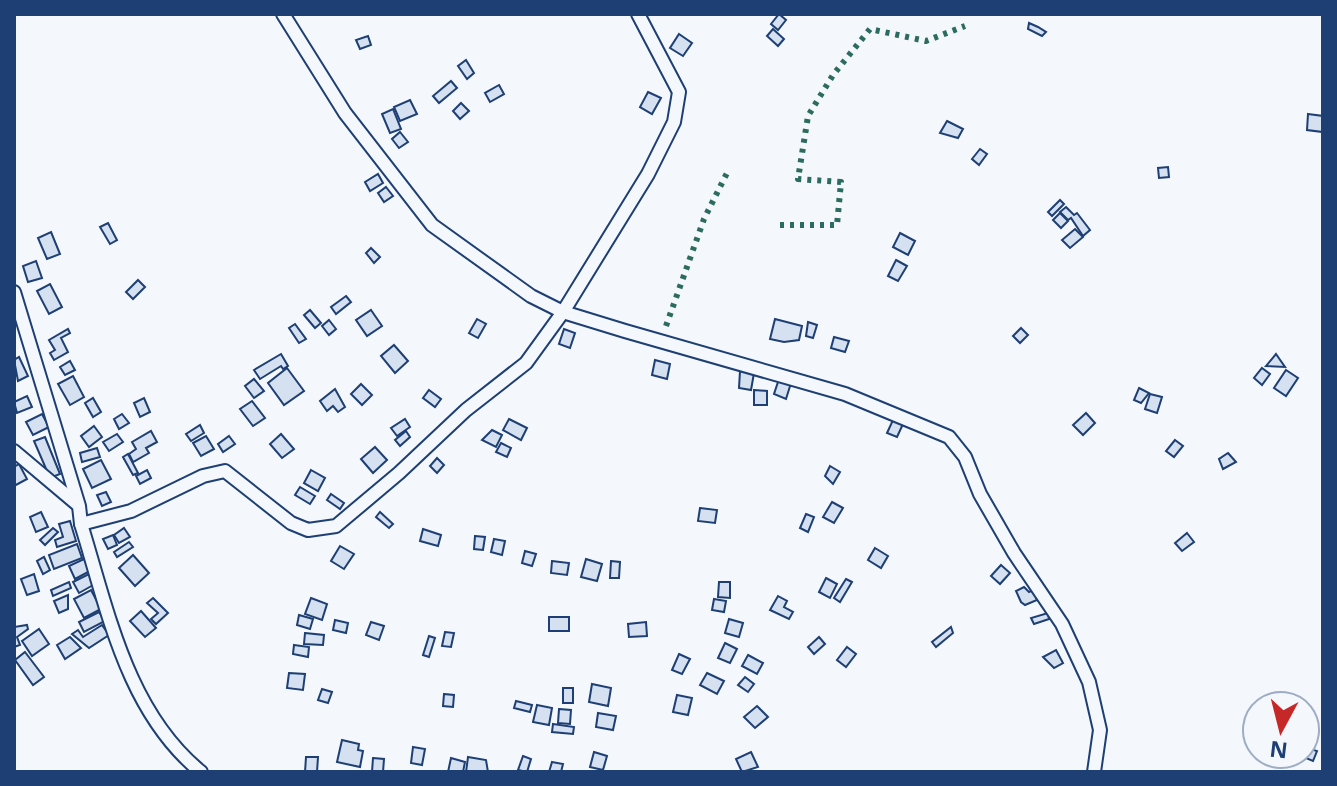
<svg xmlns="http://www.w3.org/2000/svg" width="1337" height="786" font-family="'Open Sans',sans-serif">
  <rect width="100%" height="100%" fill="#f4f7fb"/>
  <!-- building -->
  <g fill="#d5e0f0" stroke="#1d3f73" stroke-width="2">
    <path d="M779,14L786,20L778,30L771,24Z"/>
    <path d="M1029,23L1038,27L1046,32L1042,36L1028,29Z"/>
    <path d="M773,29L784,39L778,46L767,36Z"/>
    <path d="M679,34L692,43L683,56L670,48Z"/>
    <path d="M368,36L371,45L360,49L356,40Z"/>
    <path d="M466,60L474,73L467,79L458,66Z"/>
    <path d="M451,81L457,88L439,103L433,96Z"/>
    <path d="M499,85L504,94L490,102L485,93Z"/>
    <path d="M648,92L661,98L652,114L640,107Z"/>
    <path d="M410,100L417,114L400,121L394,107Z"/>
    <path d="M461,103L469,111L460,119L453,111Z"/>
    <path d="M393,109L401,129L390,133L382,114Z"/>
    <path d="M1308,114L1323,116V132L1307,130Z"/>
    <path d="M947,121L963,129L958,138L940,133Z"/>
    <path d="M400,132L408,142L399,148L392,139Z"/>
    <path d="M980,149L987,154L979,165L972,159Z"/>
    <path d="M1168,167L1169,177L1159,178L1158,168Z"/>
    <path d="M378,174L383,183L370,191L365,182Z"/>
    <path d="M386,187L393,196L384,202L378,193Z"/>
    <path d="M1060,200L1064,204L1052,216L1048,212Z"/>
    <path d="M1066,207L1074,215L1077,213L1090,230L1083,236L1071,218L1068,220L1060,212Z"/>
    <path d="M1060,213L1068,221L1061,228L1053,220Z"/>
    <path d="M108,223L117,240L110,244L100,227Z"/>
    <path d="M1075,229L1083,237L1070,248L1062,240Z"/>
    <path d="M51,232L60,254L47,259L38,238Z"/>
    <path d="M900,233L915,241L908,255L893,247Z"/>
    <path d="M371,248L380,257L374,263L366,253Z"/>
    <path d="M896,260L907,266L898,281L888,276Z"/>
    <path d="M36,261L42,278L28,282L23,266Z"/>
    <path d="M138,280L145,287L133,299L126,292Z"/>
    <path d="M50,284L62,307L49,314L37,291Z"/>
    <path d="M346,296L351,302L336,314L331,307Z"/>
    <path d="M310,310L321,323L315,328L304,315Z"/>
    <path d="M371,310L382,326L367,336L356,320Z"/>
    <path d="M477,319L486,324L478,338L469,333Z"/>
    <path d="M775,319L802,326L799,340L784,342L770,339Z"/>
    <path d="M329,320L336,329L329,335L322,326Z"/>
    <path d="M808,322L817,325L813,338L806,336Z"/>
    <path d="M295,324L306,339L299,343L289,328Z"/>
    <path d="M1021,328L1028,335L1020,343L1013,336Z"/>
    <path d="M68,329L70,333L61,338L68,352L54,360L50,353L55,350L49,340Z"/>
    <path d="M564,329L575,333L570,348L559,344Z"/>
    <path d="M834,337L849,341L845,352L831,348Z"/>
    <path d="M394,345L408,361L395,373L381,356Z"/>
    <path d="M281,354L288,366L283,369L281,366L260,379L254,370Z"/>
    <path d="M1276,354L1285,367L1266,366Z"/>
    <path d="M19,357L28,376L18,381L14,360Z"/>
    <path d="M655,360L670,364L667,379L652,375Z"/>
    <path d="M70,361L75,370L65,375L60,367Z"/>
    <path d="M287,368L304,391L284,405L268,383Z"/>
    <path d="M1262,368L1270,374L1262,385L1254,378Z"/>
    <path d="M1286,370L1298,378L1286,396L1274,388Z"/>
    <path d="M740,371L754,373L751,390L739,388Z"/>
    <path d="M73,376L84,397L70,405L58,384Z"/>
    <path d="M254,379L264,391L254,398L245,386Z"/>
    <path d="M779,379L791,383L786,399L774,394Z"/>
    <path d="M361,384L372,395L362,405L351,394Z"/>
    <path d="M1139,388L1149,393L1141,403L1134,400Z"/>
    <path d="M335,389L345,407L338,412L333,406L327,411L320,401Z"/>
    <path d="M429,390L441,399L435,407L423,398Z"/>
    <path d="M754,390L767,391V405H754Z"/>
    <path d="M1150,394L1162,397L1157,413L1145,409Z"/>
    <path d="M27,396L32,407L17,413L14,402Z"/>
    <path d="M93,398L101,412L93,417L85,403Z"/>
    <path d="M144,398L150,412L140,417L134,403Z"/>
    <path d="M252,401L265,418L253,426L240,409Z"/>
    <path d="M1086,413L1095,423L1083,435L1073,425Z"/>
    <path d="M42,414L49,427L33,435L26,422Z"/>
    <path d="M122,414L129,423L119,429L114,419Z"/>
    <path d="M405,419L410,427L397,436L391,428Z"/>
    <path d="M509,419L527,428L521,440L503,430Z"/>
    <path d="M893,420L903,424L897,437L887,433Z"/>
    <path d="M200,425L204,433L191,441L186,434Z"/>
    <path d="M94,426L102,437L89,447L81,436Z"/>
    <path d="M492,430L502,435L496,447L482,440Z"/>
    <path d="M151,431L157,442L146,448L149,453L133,462L129,454L136,449L132,442Z"/>
    <path d="M406,431L410,437L400,446L395,440Z"/>
    <path d="M117,434L123,442L109,451L103,442Z"/>
    <path d="M281,434L294,449L282,458L270,444Z"/>
    <path d="M206,436L214,449L201,456L193,443Z"/>
    <path d="M229,436L235,444L223,452L218,444Z"/>
    <path d="M45,437L60,474L50,478L34,441Z"/>
    <path d="M1175,440L1183,446L1174,457L1166,451Z"/>
    <path d="M501,443L511,448L507,457L496,452Z"/>
    <path d="M375,447L387,460L373,473L361,459Z"/>
    <path d="M97,448L100,457L82,462L80,453Z"/>
    <path d="M1228,453L1236,462L1223,469L1219,459Z"/>
    <path d="M128,454L138,473L133,475L123,457Z"/>
    <path d="M437,458L444,465L437,473L430,466Z"/>
    <path d="M101,460L111,479L92,488L83,469Z"/>
    <path d="M19,464L27,479L14,486V467Z"/>
    <path d="M830,466L840,472L833,484L825,476Z"/>
    <path d="M147,470L151,478L140,484L136,476Z"/>
    <path d="M311,470L325,478L318,491L304,483Z"/>
    <path d="M300,487L315,496L310,504L295,495Z"/>
    <path d="M106,492L111,502L102,506L97,495Z"/>
    <path d="M331,494L344,503L340,509L327,500Z"/>
    <path d="M832,502L843,508L834,523L823,517Z"/>
    <path d="M700,508L717,510L715,523L698,521Z"/>
    <path d="M41,512L48,527L36,532L30,517Z"/>
    <path d="M380,512L393,524L389,528L376,517Z"/>
    <path d="M806,514L814,517L808,532L800,528Z"/>
    <path d="M70,521L76,541L57,547L55,540L63,537L59,524Z"/>
    <path d="M53,528L58,532L45,545L40,540Z"/>
    <path d="M124,528L130,537L119,543L114,535Z"/>
    <path d="M423,529L441,535L438,546L420,541Z"/>
    <path d="M1187,533L1194,542L1182,551L1175,543Z"/>
    <path d="M113,535L117,545L108,549L103,539Z"/>
    <path d="M475,536L485,537L483,550L474,549Z"/>
    <path d="M494,539L505,541L502,555L491,552Z"/>
    <path d="M129,542L133,547L117,557L114,552Z"/>
    <path d="M77,544L82,558L54,569L49,555Z"/>
    <path d="M340,546L354,554L344,569L331,561Z"/>
    <path d="M875,548L888,556L881,568L868,560Z"/>
    <path d="M525,551L536,554L532,566L522,563Z"/>
    <path d="M133,555L149,573L135,586L119,568Z"/>
    <path d="M44,557L50,570L43,574L37,561Z"/>
    <path d="M84,559L90,571L75,579L69,566Z"/>
    <path d="M586,559L602,564L597,581L581,577Z"/>
    <path d="M552,561L569,563L567,575L551,573Z"/>
    <path d="M611,561L620,562L619,578H610Z"/>
    <path d="M1001,565L1010,573L1000,584L991,576Z"/>
    <path d="M34,574L39,591L27,595L21,579Z"/>
    <path d="M89,574L95,584L79,593L73,582Z"/>
    <path d="M826,578L837,584L830,598L819,592Z"/>
    <path d="M846,579L852,582L840,602L834,598Z"/>
    <path d="M69,582L71,588L53,596L51,590Z"/>
    <path d="M719,582H730V598L718,597Z"/>
    <path d="M1024,587L1029,592L1033,590L1037,600L1025,605L1021,602L1016,591Z"/>
    <path d="M91,590L101,609L84,618L74,599Z"/>
    <path d="M68,595V609L59,613L54,601Z"/>
    <path d="M778,596L787,601L784,607L793,612L789,619L770,610Z"/>
    <path d="M153,598L168,613L156,624L151,619L158,613L147,603Z"/>
    <path d="M311,598L327,604L322,620L305,614Z"/>
    <path d="M714,599L726,601L724,612L712,610Z"/>
    <path d="M141,611L156,628L145,637L130,621Z"/>
    <path d="M99,612L105,621L84,632L79,622Z"/>
    <path d="M1048,613L1049,619L1034,624L1031,618Z"/>
    <path d="M299,615L313,619L310,629L297,625Z"/>
    <rect x="549" y="617" width="20" height="14"/>
    <path d="M729,619L743,623L739,637L725,633Z"/>
    <path d="M335,620L348,623L346,633L333,630Z"/>
    <path d="M371,622L384,626L379,640L366,635Z"/>
    <path d="M646,622L647,636L629,637L628,624Z"/>
    <path d="M27,625L28,629L17,637L20,645L14,647V627Z"/>
    <path d="M102,625L109,635L89,648L72,634L78,630L83,637Z"/>
    <path d="M951,627L953,633L936,647L932,642Z"/>
    <path d="M39,629L49,644L32,656L22,641Z"/>
    <path d="M445,632L454,633L451,647L442,646Z"/>
    <path d="M305,633L324,635L323,645L304,644Z"/>
    <path d="M429,636L435,638L429,657L423,655Z"/>
    <path d="M70,637L81,648L65,659L57,645Z"/>
    <path d="M819,637L825,644L814,654L808,647Z"/>
    <path d="M725,643L737,649L730,663L718,658Z"/>
    <path d="M294,645L309,647L308,657L293,654Z"/>
    <path d="M847,647L856,654L846,667L837,660Z"/>
    <path d="M1056,650L1063,663L1054,668L1043,657Z"/>
    <path d="M25,652L44,677L33,685L15,660Z"/>
    <path d="M679,654L690,659L682,674L672,670Z"/>
    <path d="M748,655L763,663L757,674L742,666Z"/>
    <path d="M289,673L305,674L303,690L287,688Z"/>
    <path d="M707,673L724,681L717,694L700,685Z"/>
    <path d="M745,677L754,684L748,692L738,685Z"/>
    <path d="M592,684L611,688L608,706L589,702Z"/>
    <rect x="563" y="688" width="10" height="15"/>
    <path d="M322,689L332,692L328,703L318,700Z"/>
    <path d="M444,694L454,695L453,707L443,706Z"/>
    <path d="M677,695L692,698L688,715L673,712Z"/>
    <path d="M516,701L532,705L530,712L514,708Z"/>
    <path d="M537,705L552,708L549,725L533,722Z"/>
    <path d="M757,706L768,717L755,728L744,717Z"/>
    <path d="M559,709L571,710L570,724L558,723Z"/>
    <path d="M598,713L616,716L613,730L596,727Z"/>
    <path d="M553,724L574,727L573,734L552,732Z"/>
    <path d="M342,740L359,744L358,750L363,751L360,767L337,762Z"/>
    <path d="M413,747L425,749L422,765L411,763Z"/>
    <path d="M1305,747L1317,751L1313,761L1301,756L1305,754Z"/>
    <path d="M594,752L607,756L603,770L590,767Z"/>
    <path d="M751,752L758,767L742,772L736,759Z"/>
    <path d="M523,756L531,759L527,772L518,770Z"/>
    <path d="M306,757H318L317,772H305Z"/>
    <path d="M468,757L486,760L488,772H466Z"/>
    <path d="M373,758L384,759L383,772H372Z"/>
    <path d="M451,758L465,762L463,772H448Z"/>
    <path d="M552,762L563,764L561,772H549Z"/>
  </g>
  <g fill="none" stroke-linecap="round" stroke-linejoin="round">
    <defs>
      <g id="minor">
        <path d="M283,14L345,113L432,225L531,296L563,312L625,331L845,394L949,437L965,457L980,494L1014,553L1062,624L1089,682L1100,730L1094,772"/>
        <path d="M14,292L79,506L81,524C108,611 127,712 201,772"/>
        <path d="M14,451L77,504"/>
        <path d="M81,524L131,511L203,476L225,471L291,523L308,530L336,526L399,473L466,410L526,363L563,312L648,174L674,122L679,92L638,14"/>
      </g>
    </defs>
    <!-- minor casing -->
    <use href="#minor" stroke="#1d3f73" stroke-width="16"/>
    <!-- minor -->
    <use href="#minor" stroke="#f4f7fb" stroke-width="12"/>
    <!-- hedge -->
    <g stroke="#2c6c60" stroke-width="6" stroke-dasharray="4 6" stroke-linecap="butt">
      <path d="M780,225H837L841,182L798,179L808,116L833,75L870,29L926,41L965,26"/>
      <path d="M666,326L704,219L727,173"/>
    </g>
  </g>
  <!-- border -->
  <rect width="1337" height="786" fill="none" stroke="#1d3f73" stroke-width="32"/>
  <!-- north arrow -->
  <g transform="translate(1281 730) rotate(187)"><circle r="38" fill="#f4f7fb" stroke="#9eadc5" stroke-width="2"/>
  <path d="M0-6L14 30L0 20L-14 30Z" fill="#c62828"/>
  <text y="-12" font-size="22" font-weight="bold" text-anchor="middle" fill="#1d3f73">N</text>
  </g>
</svg>
